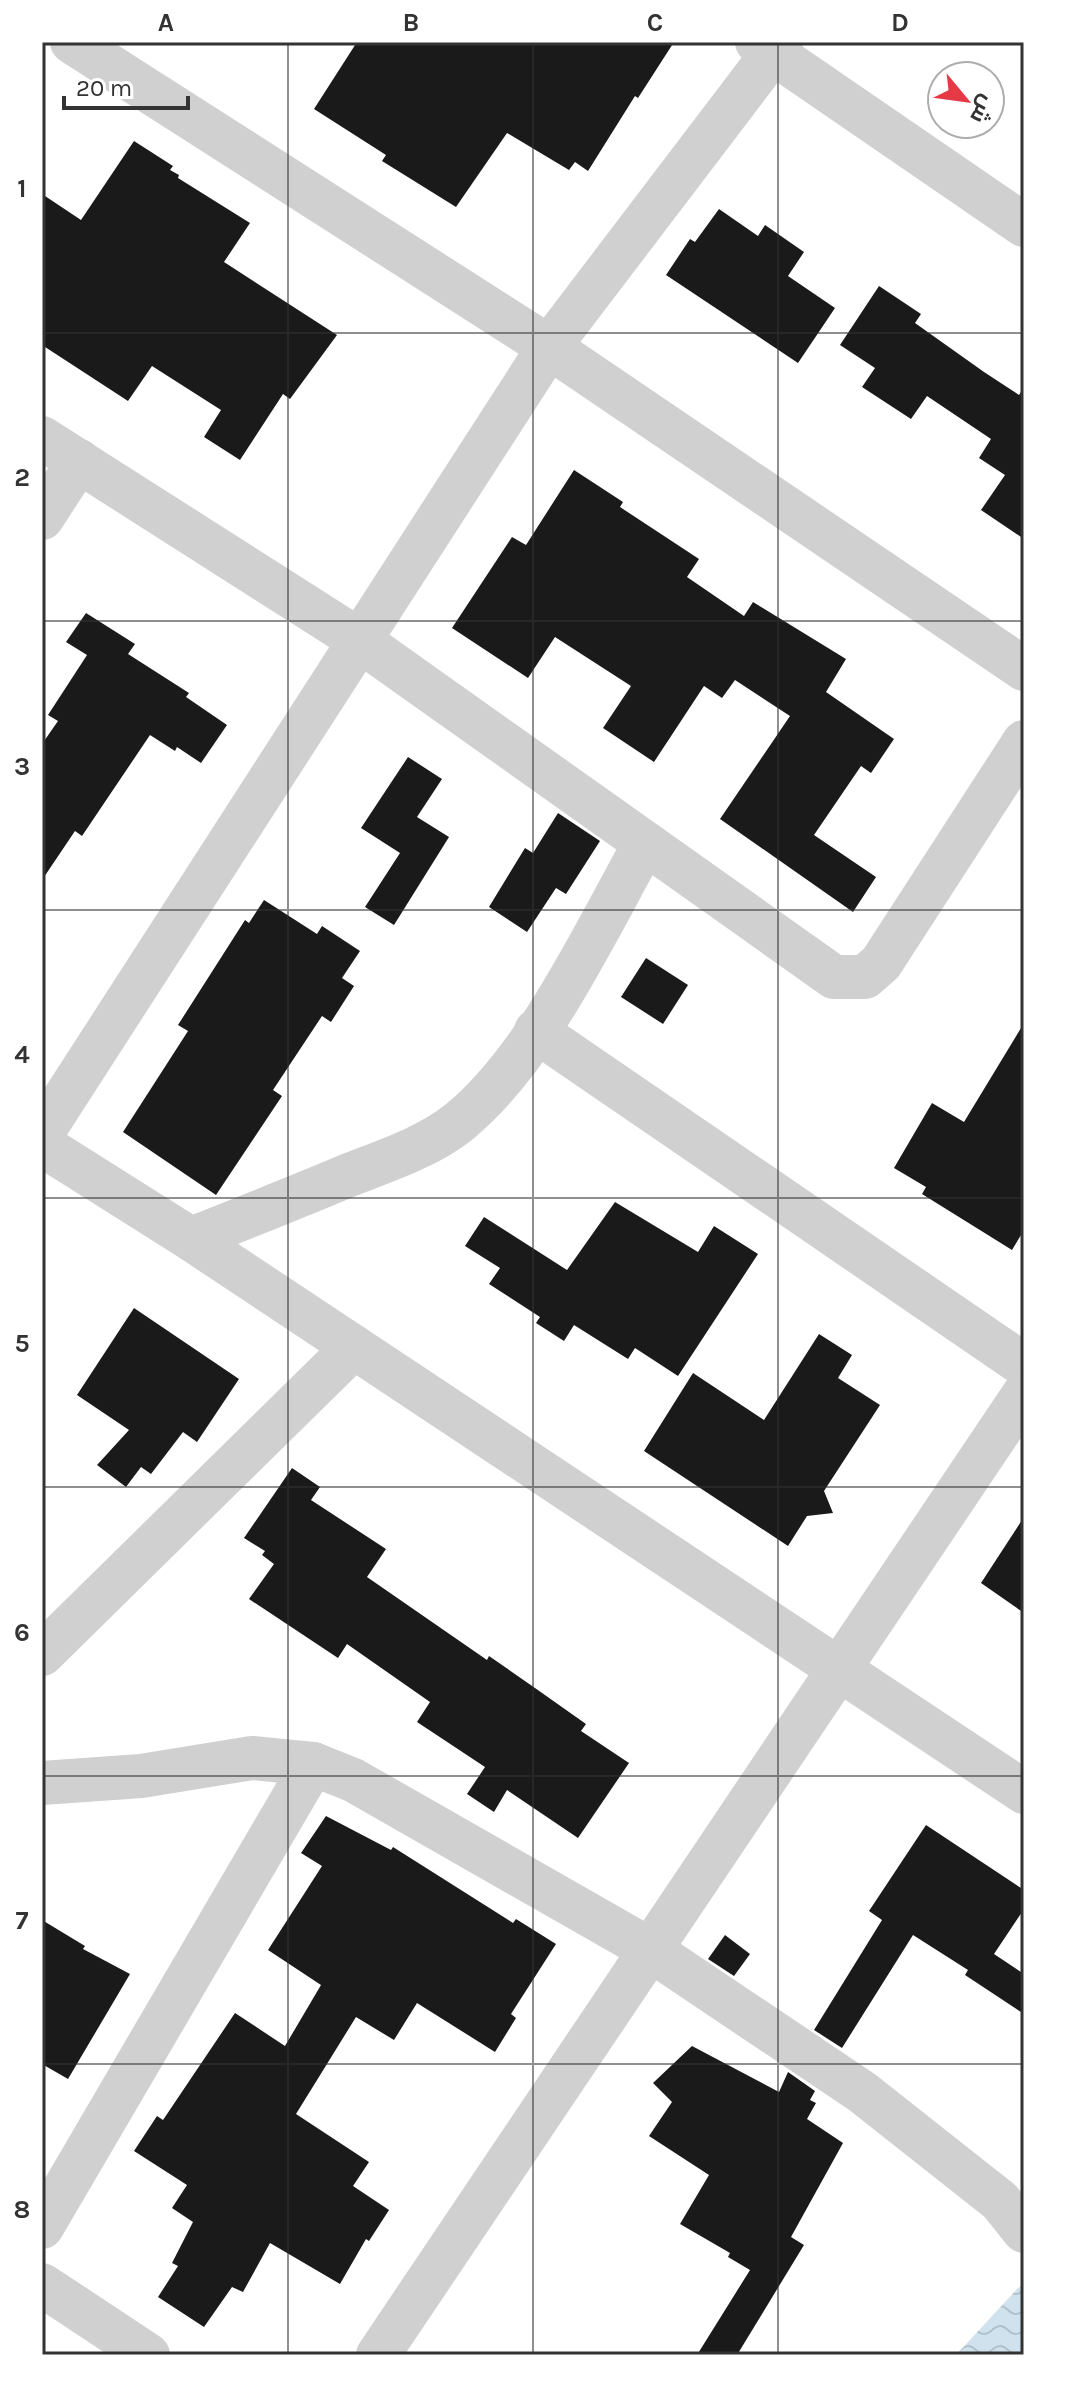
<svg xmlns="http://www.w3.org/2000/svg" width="1066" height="2397" font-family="Karla,Cairo,sans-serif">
  <defs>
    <pattern id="water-waves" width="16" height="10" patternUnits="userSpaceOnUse" patternTransform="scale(2)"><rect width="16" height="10" fill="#cfe2ee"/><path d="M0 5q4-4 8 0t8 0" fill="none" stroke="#b2c2cd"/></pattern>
  </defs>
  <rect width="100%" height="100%" fill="#fff"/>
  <!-- water -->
  <path fill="url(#water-waves)" d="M1024,2284V2355H956L1018,2288Z"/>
  <!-- building -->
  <g fill="#1a1a1a">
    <path d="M357,42H674L638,98L635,96L588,171L575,162L569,170L507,133L456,207L382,161L386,155L314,109Z"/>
    <path d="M134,141L173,166L170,170L179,175L178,178L250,223L224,262L337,335L290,399L283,394L240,460L204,437L221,410L152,366L128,401L42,345V194L81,220Z"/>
    <path d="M719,209L758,236L765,225L804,252L788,276L835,308L798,363L666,275L690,239L695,242Z"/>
    <path d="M879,286L921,314L915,323L984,372L1019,395L1024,387V539L981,510L1005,475L979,458L991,439L927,396L911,419L862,387L875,368L840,345Z"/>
    <path d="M574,470L623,502L620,507L699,559L687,577L744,616L753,602L846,659L826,692L894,739L871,773L861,766L814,835L876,877L853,912L720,819L790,716L735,680L722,698L704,686L654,762L603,728L631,686L555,637L528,678L452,628L512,537L526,545Z"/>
    <path d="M86,613L135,644L128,654L189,693L186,697L227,725L201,763L177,747L175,751L150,735L82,836L75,831L42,880V744L58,721L48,715L87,655L66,642Z"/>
    <path d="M408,757L442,779L417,817L449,837L394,925L365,907L400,853L361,828Z"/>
    <path d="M558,813L600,841L566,894L556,888L527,932L489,907L525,848L533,853Z"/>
    <path d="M264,900L317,934L322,926L360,951L342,978L354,986L331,1022L322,1016L273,1090L282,1096L216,1195L123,1132L188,1031L178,1025L245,920L249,923Z"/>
    <path d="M646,958L688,985L663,1024L621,997Z"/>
    <path d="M1024,1023V1230L1012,1250L922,1194L926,1187L894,1168L932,1103L964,1122Z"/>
    <path d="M615,1202L698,1252L714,1226L758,1254L678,1376L635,1348L628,1359L574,1325L564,1341L536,1323L540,1317L489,1284L500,1268L465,1246L484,1217L567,1270Z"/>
    <path d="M134,1308L239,1379L197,1442L183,1432L151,1474L141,1467L126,1487L97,1465L129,1430L77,1395Z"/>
    <path d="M819,1334L852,1355L838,1378L880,1405L824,1491L833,1513L807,1516L788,1546L644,1451L693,1373L764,1420Z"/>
    <path d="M292,1468L320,1487L311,1500L386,1549L367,1577L487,1660L489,1656L535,1688L586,1724L581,1731L629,1763L578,1838L507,1790L494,1812L467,1794L485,1767L417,1722L430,1702L347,1644L338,1658L249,1599L274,1564L262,1555L265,1551L244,1538Z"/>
    <path d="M1024,1517V1613L981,1583Z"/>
    <path d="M326,1816L391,1850L393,1847L513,1923L516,1919L556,1944L511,2014L516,2018L495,2052L417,2003L394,2040L356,2017L296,2114L369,2162L353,2186L389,2210L369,2241L366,2239L340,2284L270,2243L243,2292L232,2287L204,2327L158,2297L178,2266L172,2263L193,2222L172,2208L187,2185L134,2151L157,2116L163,2120L235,2013L285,2046L321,1985L268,1950L322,1866L301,1853Z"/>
    <path d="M926,1825L1024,1890V1909L994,1954L1024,1974V2014L965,1975L968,1970L913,1935L842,2048L814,2030L882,1920L869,1911Z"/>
    <path d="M42,1920L85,1946L83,1949L130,1974L68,2079L42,2064Z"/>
    <path d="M725,1935L750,1954L734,1976L708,1959Z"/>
    <path d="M692,2046L779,2092L788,2072L815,2091L810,2100L816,2103L807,2119L843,2143L791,2237L804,2245L737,2355H697L750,2270L728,2257L730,2253L680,2224L709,2175L649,2136L672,2102L653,2083Z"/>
  </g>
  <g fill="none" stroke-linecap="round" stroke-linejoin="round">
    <!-- minor -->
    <g stroke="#d0d0d0" stroke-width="44">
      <path d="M72,42L549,347L1024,669"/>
      <path d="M757,42L1024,225"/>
      <path d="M42,438L359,640L834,977H865L881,963L1024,742"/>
      <path d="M42,518L79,461"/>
      <path d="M536,1031L1024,1365"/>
      <path d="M42,1133L549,347L781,42"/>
      <path d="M42,1145L191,1239L1024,1792"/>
      <path d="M191,1239C244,1218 297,1197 349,1175C385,1161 428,1147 459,1122C537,1058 595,933 644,845"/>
      <path d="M42,1654L354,1347"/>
      <path d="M42,1783L141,1776L252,1758L313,1764L353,1780L649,1949L862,2092L1000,2201L1024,2231"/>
      <path d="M42,2227L313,1764"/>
      <path d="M42,2285L148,2355"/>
      <path d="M378,2355L1024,1394"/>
    </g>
  </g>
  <!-- grid -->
  <path fill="none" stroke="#333" stroke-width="2" stroke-opacity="0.55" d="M288,42V2355M533,42V2355M778,42V2355M42,333H1024M42,621H1024M42,910H1024M42,1198H1024M42,1487H1024M42,1776H1024M42,2064H1024"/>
  <!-- border -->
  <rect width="1066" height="2397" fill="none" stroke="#ffffff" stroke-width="88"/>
  <!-- north arrow -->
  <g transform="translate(966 100) rotate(119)"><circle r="38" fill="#ffffff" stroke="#adadad" stroke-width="2"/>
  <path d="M0-6L14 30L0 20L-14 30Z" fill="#e63946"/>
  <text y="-12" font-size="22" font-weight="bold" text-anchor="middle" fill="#333333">ش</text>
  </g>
  <!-- scale -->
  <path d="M64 96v12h124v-12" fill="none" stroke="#333333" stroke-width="4"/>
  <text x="76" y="96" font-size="24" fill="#333333" stroke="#ffffff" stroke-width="6" paint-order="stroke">20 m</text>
  <rect x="44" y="44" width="978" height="2309" fill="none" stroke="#333" stroke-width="3"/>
  <g font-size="26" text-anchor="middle" font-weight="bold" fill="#333">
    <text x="166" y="31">A</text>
    <text x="411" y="31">B</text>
    <text x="655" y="31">C</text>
    <text x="900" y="31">D</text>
    <text x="22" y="197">1</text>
    <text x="22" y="486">2</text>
    <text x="22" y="775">3</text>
    <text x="22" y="1063">4</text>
    <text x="22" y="1352">5</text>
    <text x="22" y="1641">6</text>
    <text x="22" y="1929">7</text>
    <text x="22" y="2218">8</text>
  </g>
</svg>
